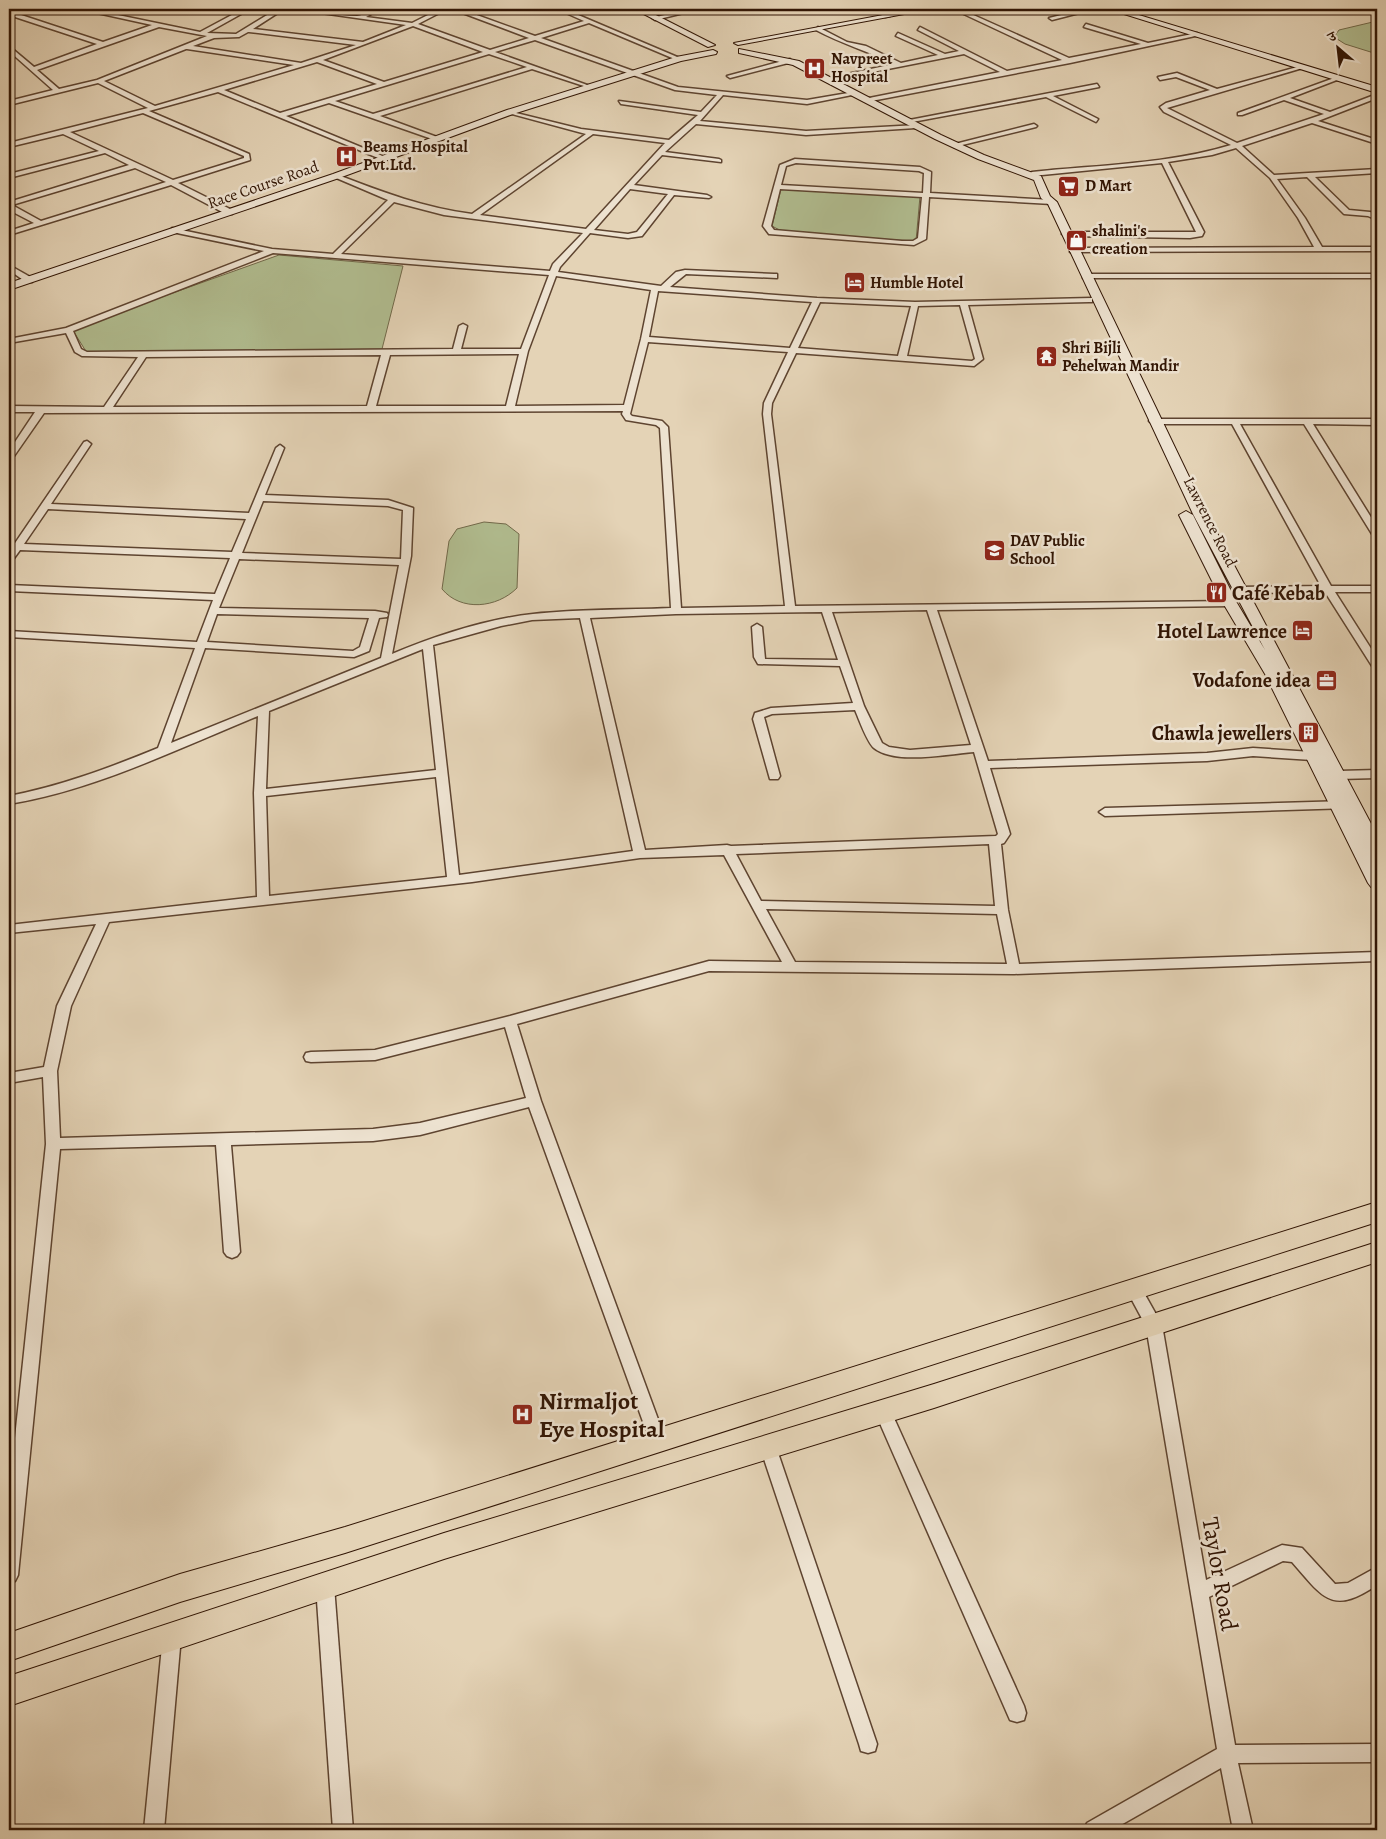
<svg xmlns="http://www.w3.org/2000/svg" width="1386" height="1839" font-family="Alegreya,'Noto Serif Devanagari',serif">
  <rect width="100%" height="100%" fill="#e4d3b6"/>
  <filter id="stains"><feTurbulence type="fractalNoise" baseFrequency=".004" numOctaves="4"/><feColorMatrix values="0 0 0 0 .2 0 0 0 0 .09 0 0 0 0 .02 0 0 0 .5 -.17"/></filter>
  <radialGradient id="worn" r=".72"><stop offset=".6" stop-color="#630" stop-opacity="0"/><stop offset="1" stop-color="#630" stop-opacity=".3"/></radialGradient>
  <!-- green -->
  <g fill="#b1bd90" stroke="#71694a">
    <path d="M1377,21V54L1345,44L1334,37L1339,30Z"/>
    <path d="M781,189L920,196L916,241L787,234L772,226Z"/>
    <path d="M279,255L403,266L382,349L87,353L72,329Z"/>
    <path d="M484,522L506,524L519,534L517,588C497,608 461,612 442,589L449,541L457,529Z"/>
  </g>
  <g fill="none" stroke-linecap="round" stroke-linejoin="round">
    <defs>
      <g id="street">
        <path d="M79,9H89L200,32L243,9H250L207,33L236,34L277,9H284L253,29L363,42L406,25L293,9C315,8 336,16 357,16C365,15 371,9 380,9L366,17L412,23L440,9H447L418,24L490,50L529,38L452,9H460L535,36L584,21L557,9H564L682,59L677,60L589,23L541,38L678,87L807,100L854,92L857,94L807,104L723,95L700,121L806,131L918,125L919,126L916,128L806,135L696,124L665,152L719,159L721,160V162L662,155L634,185L707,195L711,197L709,198L674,195L642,236L628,238L590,233L560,267L558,272L661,286L676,272L685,270L774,274H777V278L686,274L670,287L817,298L915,302L1092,298V302H1089L968,305L983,359L974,366L796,353L772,403L771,414L795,606L1234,601V605L1230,606L937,610L988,761L1207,753L1253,748L1312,752L1318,756L1312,760L1253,756L1207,761L990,768L1010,834L1004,843L1001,844L1008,910L1019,964L1377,952V961L1014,974L709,971L517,1024L541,1101L666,1441L664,1446L658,1449L652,1446L650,1441L529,1107L420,1135L373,1141L231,1145L240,1252L237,1256L232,1258L227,1256L224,1252L216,1145L60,1149L18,1575L15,1581L9,1583V1495L46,1144L43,1077L9,1083V1073L44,1067L57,1006L96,924L9,933V925L257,897L254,793L258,716C177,749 95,790 9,804V796C61,786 109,768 158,748L195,648L9,637V631L197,642L213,600L9,591V585L215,594L230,558L20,550L12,561L9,562V552L84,442L87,441L91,444L51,504L249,513L276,448L280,445L284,448L265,495L388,500L413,508L411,556L392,654C435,636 487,619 533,614C578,609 625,610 671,608L660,428L656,425L626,420L622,414L623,411L44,413L12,459L9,460V451L35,412H9V406L104,407L138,357L82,356L75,352L66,333L9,343V339L66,328L264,251L172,232V228L272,249L333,254L388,200L334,177V175H338C382,192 425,208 472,214L586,134L508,113V111L581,129L669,140L698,115L621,104L619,101L701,112L717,95L675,90L535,40L495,52L590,86V88L532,69L380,116L437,137L438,138L435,140L329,103L286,116L385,157L386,158L383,160L218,92L149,111L249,154L250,160L178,183L232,210V214H226L171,185L9,235V231L34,223L9,210V202L129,165L105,153L9,178V174L99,151L63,134L9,147V143L148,108L98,83L9,105V101L53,90L9,51V46L34,67L97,44L9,15V11L103,42L152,25ZM413,26L483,52L384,82L323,60ZM159,27L207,36L97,80L59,89L37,70ZM248,32H249L356,45L301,63L193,46L214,38L239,37ZM186,49H187L294,65L155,106L104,81ZM489,54L527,67L373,114L335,101ZM317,62L377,84L280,113L224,90ZM143,113L244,156V158L173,180L70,132ZM593,134L665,143L586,229L480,215ZM135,168L166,182L41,221L12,205ZM630,189L668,194L637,232L628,234L594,230ZM394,202L444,215L583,233L553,264L550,271L341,254ZM273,253L549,275L521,349H461L467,326L463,324L459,326L453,349L87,352L81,349L73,331ZM556,276L651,290L641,339L624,405L515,406L528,351ZM658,291L812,302L790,348L649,337ZM820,302L911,306L898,356L798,348ZM960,305L975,359L972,361L907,356L918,306ZM648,342L788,352L764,403L763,414L785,606L681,608L668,427L662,421L632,416L630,414ZM519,354L506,406H376L390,355ZM381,355L367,406L113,407L146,357ZM263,501L388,506L403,510L401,559L242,553ZM48,509L246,519L232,552L24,544ZM239,559L399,565L381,658L171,743L205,648L354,657L369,651L379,618L387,617L388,615L387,613L375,611L219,608ZM927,610L971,745L910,750L889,747L882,743L864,706L832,612ZM822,612L838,660L765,659L762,627L757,624L752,627L754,657L758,664L840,666L853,703L771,708L755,713L753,719L770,779H778L780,776L764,717L772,714L855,710C859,719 867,742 874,748C895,765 948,754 974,752L998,834L996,836L731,846L727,845L645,850L590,618L676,614ZM217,614L369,618L360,647L353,651L207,642ZM580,618L633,851L459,875L433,645L501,626L532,620ZM423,649L436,770L266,789L269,711ZM436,777L447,877L269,896L266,796ZM989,844L995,906L761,901L736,854ZM724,855L782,962L709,961L510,1016L375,1050L311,1052L306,1053L304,1057L306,1061L311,1062L375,1060L505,1027L526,1098L420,1123L373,1129L60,1138L57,1071L71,1006L109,922L472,882L640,858ZM766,909L997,914L1007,964L795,962Z"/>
        <path d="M690,9H700L655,20L652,18Z"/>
        <path d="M870,9H877L890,16L885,17Z"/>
        <path d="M953,9H960L1069,58L1141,44L1084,27L1086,24L1148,43L1197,33L1200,35L1070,63L866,102L864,99L1000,72L964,54L827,81L824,79L894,64C868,51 842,44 816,30L818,27L847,42L866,46L901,63L938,55L896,36L898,33L945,54L959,51L918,30L920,27L1007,71L1062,60Z"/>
        <path d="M1086,9H1095L1052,20L1049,18Z"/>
        <path d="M790,59L792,62L730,78L727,76Z"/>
        <path d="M1301,66L1306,67L1167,108L1237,143L1324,114L1284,100L1242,115H1238V113L1337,77L1342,78L1290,98L1330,112L1377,94V98L1318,121L1377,140V144L1312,123L1242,146L1274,175L1377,169V173L1315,177L1349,210L1370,212L1377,215V220L1368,216L1344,214L1307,177L1277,179L1305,218L1322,247H1377V251L1070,252V248H1073L1314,247L1298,218L1270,178L1236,148L1212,155L1168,162L1204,232L1202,236L1190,238L1066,236L1062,234L1066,232H1196L1162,163L1032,176L1029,174L1032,172C1096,165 1170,164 1231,145L1164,112L1160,107L1166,103L1210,90L1176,77L1160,80L1158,77L1177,73L1217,89Z"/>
        <path d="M1097,84L1099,87L1053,96L1098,119L1096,122L1046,97L907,123L904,121Z"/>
        <path d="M1034,124L1037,126L1036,127L954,147L951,145Z"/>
        <path d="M795,159L920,167L931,172L930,193L1052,200L1056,202L1052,204L929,197L926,239L914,245L769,234L763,226L780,165ZM796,163L919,171L924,173L923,193L781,185L786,166ZM780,189L922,197L918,238L913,241H902L774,230L771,226Z"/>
        <path d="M9,265L32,278V282H26L9,270Z"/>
        <rect x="1083" y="274" width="294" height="4"/>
        <path d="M1150,419H1377V425L1313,424L1377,527V537L1372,534L1304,424H1240L1331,586H1377V592H1335L1377,658V669L1372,666L1325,592L1240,593L1235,590L1240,587L1321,586L1232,424H1153L1149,421Z"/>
        <path d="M1377,770V778L1339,779L1333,775L1339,771Z"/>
        <path d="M1346,801L1352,805L1350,808L1105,816L1099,812L1105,808Z"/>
        <path d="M1134,1283L1139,1284L1162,1325L1206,1580L1282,1545L1302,1548L1335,1584L1348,1583L1377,1567V1585C1331,1616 1323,1597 1292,1562L1283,1561L1209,1597L1235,1745L1377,1744V1762L1238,1763L1253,1830H1233L1221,1768L1112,1830H1084L1087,1823L1217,1749L1146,1326L1126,1289L1129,1284Z"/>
        <path d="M883,1405L889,1407L1024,1706L1026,1713L1024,1720L1017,1722L1010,1720L875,1412L877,1407Z"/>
        <path d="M768,1439L774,1442L776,1447L877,1744L875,1751L868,1753L861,1751L859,1744L760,1447L762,1442Z"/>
        <path d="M325,1577L331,1580L334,1586L353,1830H333L316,1586L319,1580Z"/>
        <path d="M172,1627L178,1630L181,1636L164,1830H144L163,1636L166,1630Z"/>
      </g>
      <g id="secondary">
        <path d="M634,9H644L715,45L708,47Z"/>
        <path d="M915,9H931L738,45L734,43Z"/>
        <path d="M1108,9H1119L1377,87V93Z"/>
        <path d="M739,49L799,61L941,135L984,155L1041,176L1050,196L1057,202L1207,514L1377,835V857L1371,855L1377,867V889L1371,887L1368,883L1265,674L1223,603L1179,515L1186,511L1193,515L1237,603L1265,650L1193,514L1048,204L1041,198L1034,180L978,159L935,139L793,65L739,53Z"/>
        <path d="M713,50L717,52L716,54L681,61L513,114L339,178L9,290V283L333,174L507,110L676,57Z"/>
      </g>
      <g id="primary">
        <path d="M1377,1202V1222L345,1553L180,1602L9,1661V1633L180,1574L345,1527Z"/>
        <path d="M1377,1242V1262L934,1408L444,1559L9,1706V1676L444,1533L934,1384Z"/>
      </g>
    </defs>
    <!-- street casing -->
    <use href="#street" stroke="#5e4430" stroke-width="3"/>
    <!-- secondary casing -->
    <use href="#secondary" stroke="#311504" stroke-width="2"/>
    <!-- primary casing -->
    <use href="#primary" stroke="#311504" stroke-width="2"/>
    <!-- street -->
    <use href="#street" fill="#ede2d0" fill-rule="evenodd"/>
    <!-- secondary -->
    <use href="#secondary" fill="#ede2d0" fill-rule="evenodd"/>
    <!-- primary -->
    <use href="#primary" fill="#e4d3b6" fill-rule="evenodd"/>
  </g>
  <!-- icons -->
  <defs>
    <symbol id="hospital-square" viewBox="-11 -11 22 22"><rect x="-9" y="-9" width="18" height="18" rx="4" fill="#8f2418" stroke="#ede2d0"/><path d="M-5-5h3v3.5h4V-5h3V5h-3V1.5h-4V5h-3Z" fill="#fff"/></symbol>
    <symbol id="supermarket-square" viewBox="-11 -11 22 22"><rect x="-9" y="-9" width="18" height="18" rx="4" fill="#8f2418" stroke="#ede2d0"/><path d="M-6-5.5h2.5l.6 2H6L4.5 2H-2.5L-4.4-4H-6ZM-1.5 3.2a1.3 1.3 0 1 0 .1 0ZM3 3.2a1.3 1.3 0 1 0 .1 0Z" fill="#fff"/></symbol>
    <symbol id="shop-square" viewBox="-11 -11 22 22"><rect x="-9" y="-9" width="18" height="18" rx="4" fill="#8f2418" stroke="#ede2d0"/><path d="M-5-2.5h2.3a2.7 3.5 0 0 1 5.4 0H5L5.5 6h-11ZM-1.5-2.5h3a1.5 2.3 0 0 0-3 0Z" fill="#fff"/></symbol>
    <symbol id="hotel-square" viewBox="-11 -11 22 22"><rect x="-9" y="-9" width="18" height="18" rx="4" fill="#8f2418" stroke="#ede2d0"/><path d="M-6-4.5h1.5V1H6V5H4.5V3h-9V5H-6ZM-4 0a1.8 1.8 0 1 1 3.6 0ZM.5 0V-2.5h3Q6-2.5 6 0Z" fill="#fff"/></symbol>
    <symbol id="temple-square" viewBox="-11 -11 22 22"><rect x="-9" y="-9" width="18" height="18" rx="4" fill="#8f2418" stroke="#ede2d0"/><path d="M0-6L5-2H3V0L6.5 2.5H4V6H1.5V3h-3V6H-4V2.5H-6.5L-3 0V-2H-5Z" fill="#fff"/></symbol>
    <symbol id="school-square" viewBox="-11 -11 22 22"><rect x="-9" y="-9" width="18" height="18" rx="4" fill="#8f2418" stroke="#ede2d0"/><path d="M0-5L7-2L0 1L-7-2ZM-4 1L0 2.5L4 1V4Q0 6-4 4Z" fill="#fff"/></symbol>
    <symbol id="restaurant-square" viewBox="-11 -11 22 22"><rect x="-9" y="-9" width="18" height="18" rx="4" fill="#8f2418" stroke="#ede2d0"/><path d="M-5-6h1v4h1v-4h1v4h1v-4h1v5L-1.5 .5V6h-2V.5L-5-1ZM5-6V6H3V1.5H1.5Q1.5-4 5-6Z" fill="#fff"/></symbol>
    <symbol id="office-square" viewBox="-11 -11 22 22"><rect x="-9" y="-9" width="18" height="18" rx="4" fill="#8f2418" stroke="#ede2d0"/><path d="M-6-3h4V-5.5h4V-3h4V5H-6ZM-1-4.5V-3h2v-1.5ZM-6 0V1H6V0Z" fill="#fff"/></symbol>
    <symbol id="building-square" viewBox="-11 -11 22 22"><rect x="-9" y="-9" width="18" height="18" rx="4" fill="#8f2418" stroke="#ede2d0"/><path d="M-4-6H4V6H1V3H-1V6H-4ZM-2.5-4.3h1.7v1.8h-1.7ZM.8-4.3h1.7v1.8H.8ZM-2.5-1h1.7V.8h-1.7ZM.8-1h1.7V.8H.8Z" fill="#fff"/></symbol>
  </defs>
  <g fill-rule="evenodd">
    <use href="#hospital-square" x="802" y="56" width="25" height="25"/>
    <use href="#hospital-square" x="334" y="144" width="25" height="25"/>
    <use href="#supermarket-square" x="1056" y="174" width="25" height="25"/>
    <use href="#shop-square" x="1064" y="228" width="25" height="25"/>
    <use href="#hotel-square" x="842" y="270" width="25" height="25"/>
    <use href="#temple-square" x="1034" y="344" width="25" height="25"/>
    <use href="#school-square" x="982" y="538" width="25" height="25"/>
    <use href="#restaurant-square" x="1204" y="580" width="25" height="25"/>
    <use href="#hotel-square" x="1290" y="618" width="25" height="25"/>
    <use href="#office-square" x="1314" y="668" width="25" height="25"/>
    <use href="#building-square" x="1296" y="720" width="25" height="25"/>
    <use href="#hospital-square" x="510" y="1402" width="25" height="25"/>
  </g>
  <g text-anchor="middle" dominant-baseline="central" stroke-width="5" stroke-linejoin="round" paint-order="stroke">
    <!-- far-poi labels -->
    <g font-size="16" font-weight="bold" fill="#311504" stroke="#ede2d0" text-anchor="start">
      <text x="831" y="59">Navpreet<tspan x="831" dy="18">Hospital</tspan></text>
      <text x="363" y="147">Beams Hospital<tspan x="363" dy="18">Pvt.Ltd.</tspan></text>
      <text x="1085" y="186">D Mart</text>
      <text x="1092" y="231">shalini's<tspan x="1092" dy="18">creation</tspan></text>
      <text x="870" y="283">Humble Hotel</text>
      <text x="1062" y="348">Shri Bijli<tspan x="1062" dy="18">Pehelwan Mandir</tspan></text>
      <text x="1010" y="541">DAV Public<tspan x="1010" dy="18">School</tspan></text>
    </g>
    <!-- far-street labels -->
    <g font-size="16" fill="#311504" stroke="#ede2d0">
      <text transform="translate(263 185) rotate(-19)">Race Course Road</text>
      <text transform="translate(1210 522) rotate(63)">Lawrence Road</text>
    </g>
    <!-- poi labels -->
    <g font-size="20" font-weight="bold" fill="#311504" stroke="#ede2d0" text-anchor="end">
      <text x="1232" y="593" text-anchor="start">Café Kebab</text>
      <text x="1287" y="631">Hotel Lawrence</text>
      <text x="1311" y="680">Vodafone idea</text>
      <text x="1292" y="733">Chawla jewellers</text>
    </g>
    <!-- near-poi labels -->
    <g font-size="24" font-weight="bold" fill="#311504" stroke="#ede2d0" text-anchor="start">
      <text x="539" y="1401">Nirmaljot<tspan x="539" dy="28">Eye Hospital</tspan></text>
    </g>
    <!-- near-street labels -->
    <g font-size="24" fill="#311504" stroke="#ede2d0">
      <text transform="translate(1220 1574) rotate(80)">Taylor Road</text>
    </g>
  </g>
  <!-- margin -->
  <rect width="1386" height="1839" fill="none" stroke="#e4d3b6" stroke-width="30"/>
  <rect x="10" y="10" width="1366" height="1819" fill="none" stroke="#311504" stroke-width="2.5"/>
  <rect x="15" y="15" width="1356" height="1809" fill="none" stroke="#311504"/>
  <!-- north arrow -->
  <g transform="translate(1338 48) rotate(332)" stroke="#ede2d0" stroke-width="4" paint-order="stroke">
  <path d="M0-4L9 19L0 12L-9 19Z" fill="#311504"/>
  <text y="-8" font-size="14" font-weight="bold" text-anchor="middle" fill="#311504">उ</text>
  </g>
  <rect width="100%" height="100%" filter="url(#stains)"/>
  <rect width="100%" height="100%" fill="url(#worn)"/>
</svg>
